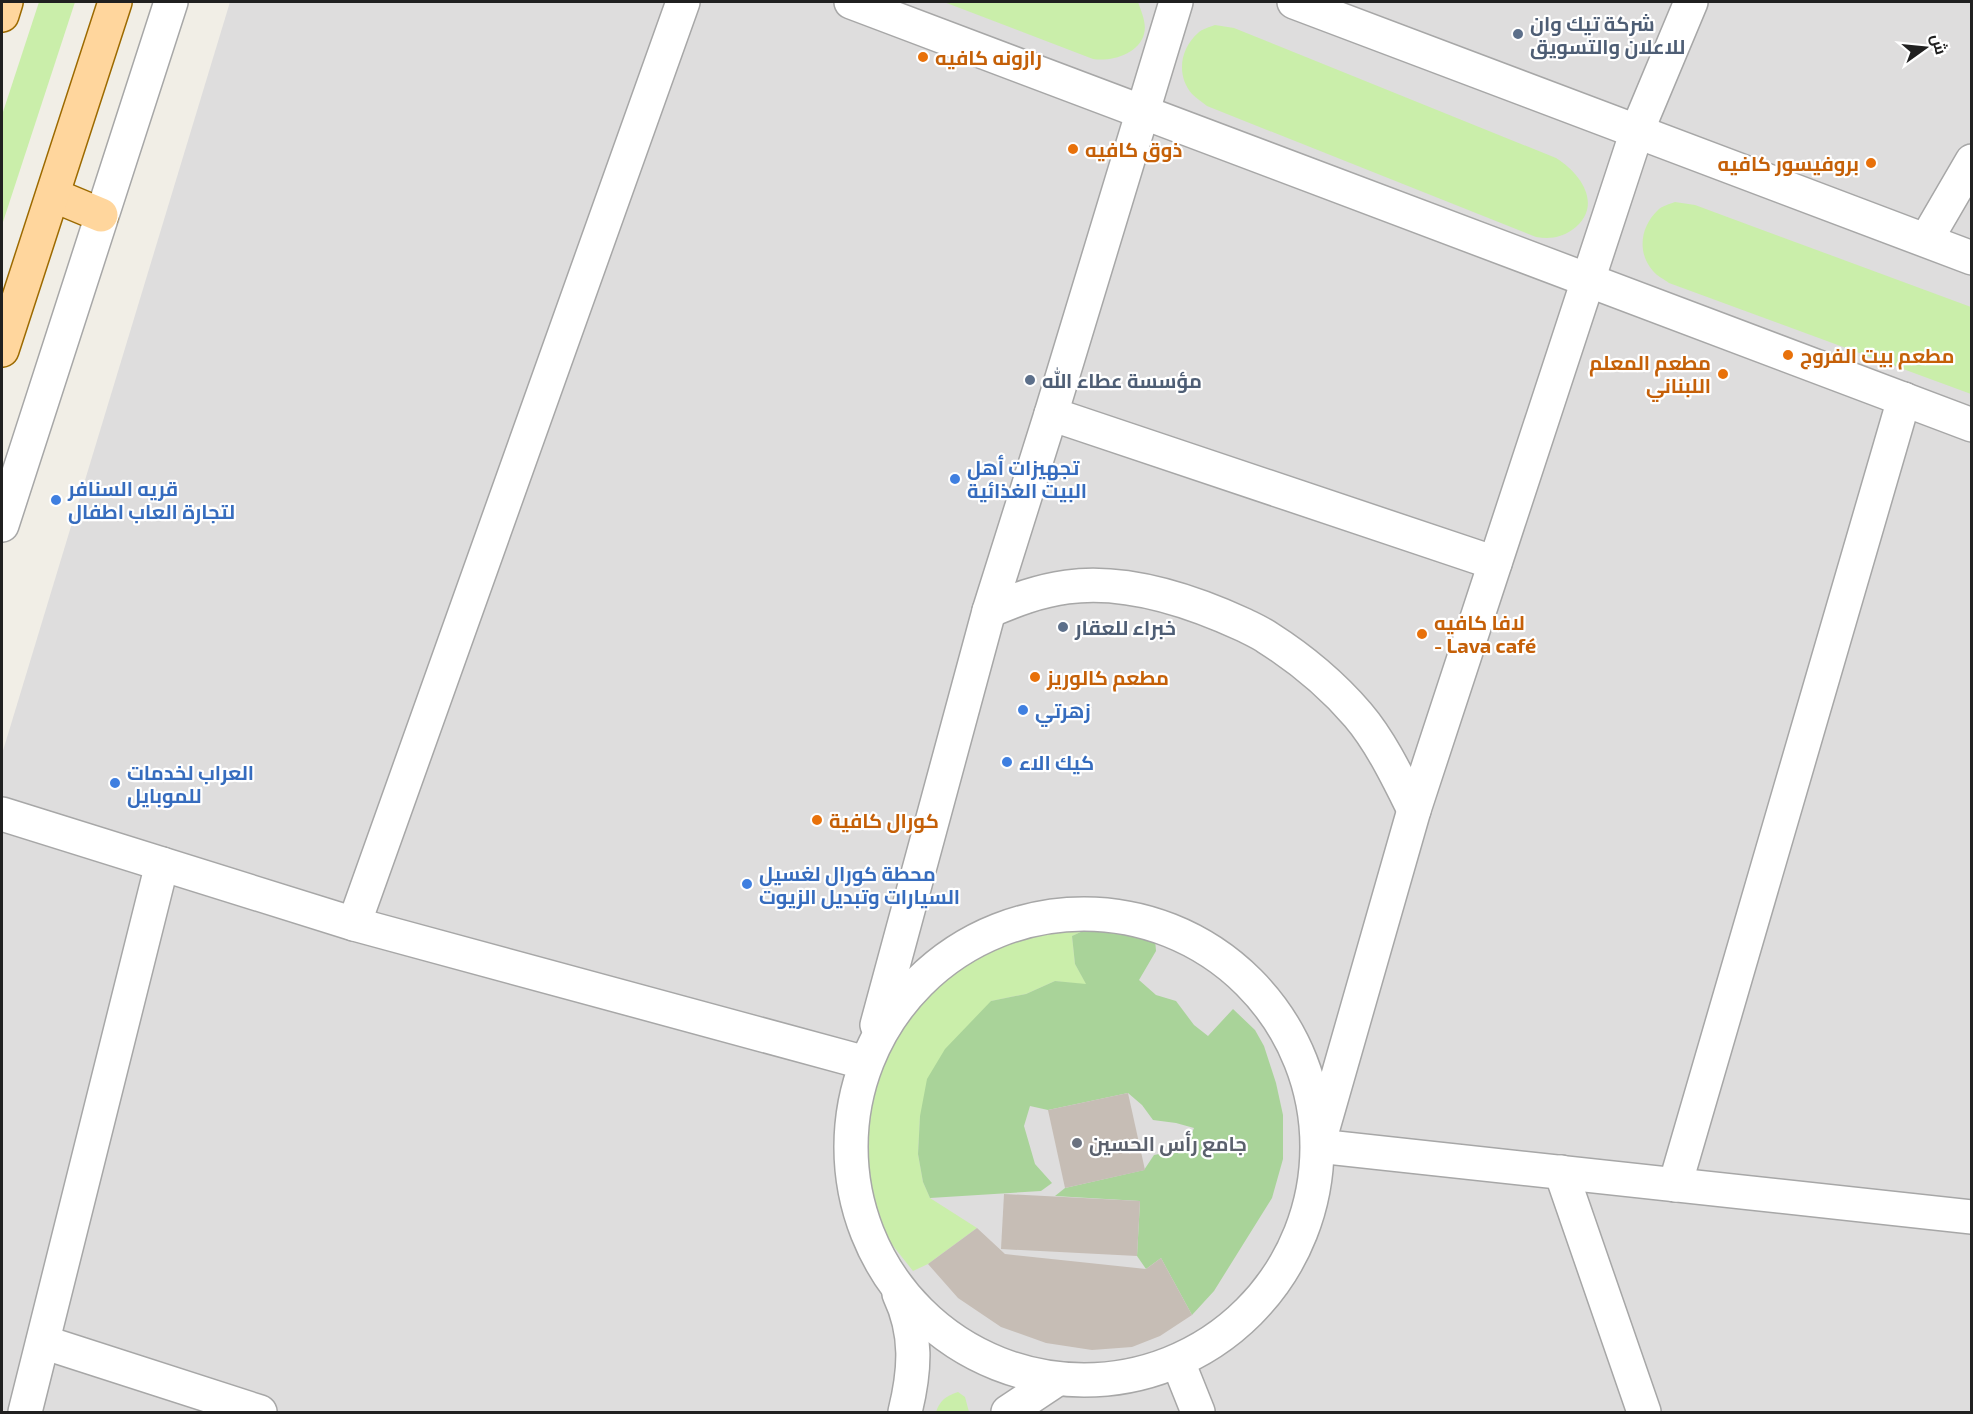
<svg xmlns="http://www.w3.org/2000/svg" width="1973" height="1414" font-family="'Exo 2',Cairo,sans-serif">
  <rect width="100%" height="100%" fill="#f1eee6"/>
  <!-- residential -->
  <path fill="#dedddd" d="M230,2H1971V1412H2V754Z"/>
  <!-- grass -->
  <g fill="#caeeaa">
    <path d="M39,2H75L2,225V115Z"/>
    <path d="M944,2H1138C1141,11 1147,23 1144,34C1139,54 1111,62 1093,59Z"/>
    <path d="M1215,25L1234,28L1556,158C1582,174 1604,207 1572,230C1560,238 1550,239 1536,237L1207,106C1202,102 1196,98 1192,94C1176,75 1180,49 1198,33C1202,29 1210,27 1215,25Z"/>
    <path d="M1675,202L1695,205L1971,307V394L1669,283C1664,279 1657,276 1653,271C1637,253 1640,227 1658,210C1662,206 1670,204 1675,202Z"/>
    <path d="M1098,924L1072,936L1075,964L1087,985L1055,981L1026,994L991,1001L920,1116L918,1154L923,1182L930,1198L977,1228L928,1264L913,1271L886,1237L865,1192L860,1137L861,1106L904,1010L933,978L954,960L993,941L1038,928Z"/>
    <path d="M958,1392L965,1397L969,1412H936C940,1400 946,1396 958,1392Z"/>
  </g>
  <!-- forest -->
  <path fill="#a9d399" d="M1098,924L1137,928L1155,939L1156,951L1139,980L1156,995L1176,1001L1194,1025L1208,1036L1233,1009L1255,1030L1264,1046L1276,1083L1283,1115V1159L1272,1198L1214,1291L1192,1315L1161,1258L1146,1269L1137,1256L1140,1201L1055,1196L1065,1188L1144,1170L1154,1155L1185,1149L1194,1128L1176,1123L1153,1120L1142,1105L1128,1093L1048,1110L1030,1106L1024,1126L1035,1164L1052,1183L1041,1191L930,1198L923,1182L918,1154L920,1116L927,1079L945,1049L991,1001L1026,994L1055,981L1086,984L1075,964L1072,936Z"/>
  <!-- building -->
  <g fill="#c6bdb5">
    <path d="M1128,1093L1145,1170L1065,1188L1048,1110Z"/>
    <path d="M1004,1194L1140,1201L1137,1256L1001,1249Z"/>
    <path d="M977,1228L1005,1254L1146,1269L1161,1258L1192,1315L1160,1336L1132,1347L1092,1350L1046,1343L1001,1327L958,1298L928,1264Z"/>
  </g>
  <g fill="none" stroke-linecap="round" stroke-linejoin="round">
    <defs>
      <g id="minor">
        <path d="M1926,240L1972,161"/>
        <path d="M1051,414L1495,563"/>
        <path d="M989,611C1015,600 1038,591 1067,587C1125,579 1192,601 1244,625C1252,629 1261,633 1268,638C1301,659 1333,686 1358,715C1381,742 1398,778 1414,810"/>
        <path d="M2,814L354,924L866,1063"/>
        <path d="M354,924L683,2"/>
        <path d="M1318,1146L1972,1217"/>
        <path d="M1561,1172L1644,1412"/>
        <path d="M1675,1185L1904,399"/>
        <path d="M43,1342L260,1412"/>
        <path d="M1178,1362L1198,1412"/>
        <path d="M25,1412L162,864"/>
      </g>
      <g id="tertiary">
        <path d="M851,2L1972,425"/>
        <path d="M1294,2L1972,258"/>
        <path d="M2,525L171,2"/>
        <circle cx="1084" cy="1147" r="233"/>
        <path d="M877,1025L989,611L1051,414L1176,2"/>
        <path d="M1321,1135L1414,810L1637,131L1691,2"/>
        <path d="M899,1294C918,1334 915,1371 905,1412"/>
        <path d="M1008,1412L1056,1380"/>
      </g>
      <g id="primary">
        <path d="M2,15L6,2"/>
        <path d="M53,195L101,215"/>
        <path d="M2,350L115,2"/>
      </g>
    </defs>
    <!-- minor casing -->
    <use href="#minor" stroke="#a7a7a7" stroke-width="36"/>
    <!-- tertiary casing -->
    <use href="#tertiary" stroke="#a7a7a7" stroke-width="36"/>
    <!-- primary casing -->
    <use href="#primary" stroke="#9c6a00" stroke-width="36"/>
    <!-- minor -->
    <use href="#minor" stroke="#fff" stroke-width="33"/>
    <!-- tertiary -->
    <use href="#tertiary" stroke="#fff" stroke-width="33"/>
    <!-- primary -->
    <use href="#primary" stroke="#ffd69d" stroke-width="33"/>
  </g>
  <!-- markers -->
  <g fill="#5c6f8a" stroke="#fff" stroke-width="2">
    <circle cx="1518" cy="34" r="6"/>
    <circle cx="1030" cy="380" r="6"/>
    <circle cx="1063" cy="627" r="6"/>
  </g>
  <g fill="#e8710a" stroke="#fff" stroke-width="2">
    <circle cx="923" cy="57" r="6"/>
    <circle cx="1073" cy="149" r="6"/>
    <circle cx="1871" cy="163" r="6"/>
    <circle cx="1788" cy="355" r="6"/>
    <circle cx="1723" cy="374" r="6"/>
    <circle cx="1422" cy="634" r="6"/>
    <circle cx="1035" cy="677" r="6"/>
    <circle cx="817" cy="820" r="6"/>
  </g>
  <g fill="#3f7fe0" stroke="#fff" stroke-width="2">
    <circle cx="955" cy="479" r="6"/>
    <circle cx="56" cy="500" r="6"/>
    <circle cx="1023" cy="710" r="6"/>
    <circle cx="1007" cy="762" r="6"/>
    <circle cx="115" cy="783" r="6"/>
    <circle cx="747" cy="884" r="6"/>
  </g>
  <circle fill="#6b7280" stroke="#fff" stroke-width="2" cx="1077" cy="1143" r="6"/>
  <g text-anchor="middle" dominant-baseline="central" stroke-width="4.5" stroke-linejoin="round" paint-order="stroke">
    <!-- service labels -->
    <g font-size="20" font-weight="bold" fill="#4e5e75" stroke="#fff" text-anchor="start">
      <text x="1530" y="23">شركة تيك وان<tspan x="1530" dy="23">للاعلان والتسويق</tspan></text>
      <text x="1042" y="380">مؤسسة عطاء الله</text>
      <text x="1075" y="627">خبراء للعقار</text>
    </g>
    <!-- food labels -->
    <g font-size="20" font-weight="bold" fill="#c56008" stroke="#fff" text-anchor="start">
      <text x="935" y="57">رازونه كافيه</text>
      <text x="1085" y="149">ذوق كافيه</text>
      <text x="1859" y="163" text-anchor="end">بروفيسور كافيه</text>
      <text x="1800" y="355">مطعم بيت الفروج</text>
      <text x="1711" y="362" text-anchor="end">مطعم المعلم<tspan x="1711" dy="23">اللبناني</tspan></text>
      <text x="1434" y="622">لافا كافيه<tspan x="1434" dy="23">- Lava café</tspan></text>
      <text x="1047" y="677">مطعم كالوريز</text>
      <text x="829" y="820">كورال كافية</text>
    </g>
    <!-- shop labels -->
    <g font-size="20" font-weight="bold" fill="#366cbe" stroke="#fff" text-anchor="start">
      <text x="967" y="467">تجهيزات أهل<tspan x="967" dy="23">البيت الغذائية</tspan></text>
      <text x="68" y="488">قريه السنافر<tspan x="68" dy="23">لتجارة العاب اطفال</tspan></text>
      <text x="1035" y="710">زهرتي</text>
      <text x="1019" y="762">كيك الاء</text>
      <text x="127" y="772">العراب لخدمات<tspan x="127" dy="23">للموبايل</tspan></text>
      <text x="759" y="873">محطة كورال لغسيل<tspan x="759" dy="23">السيارات وتبديل الزيوت</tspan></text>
    </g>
    <!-- worship labels -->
    <g font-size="20" font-weight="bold" fill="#5b616d" stroke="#fff" text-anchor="start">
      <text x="1089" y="1143">جامع رأس الحسين</text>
    </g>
  </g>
  <!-- border -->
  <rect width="1973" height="1414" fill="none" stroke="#202020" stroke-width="6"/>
  <!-- north arrow -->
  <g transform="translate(1925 48) rotate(75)" stroke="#ffffff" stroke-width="4.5" paint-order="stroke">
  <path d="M0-4.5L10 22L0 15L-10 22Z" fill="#202020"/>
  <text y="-9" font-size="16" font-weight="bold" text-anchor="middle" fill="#202020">ش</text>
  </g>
</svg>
